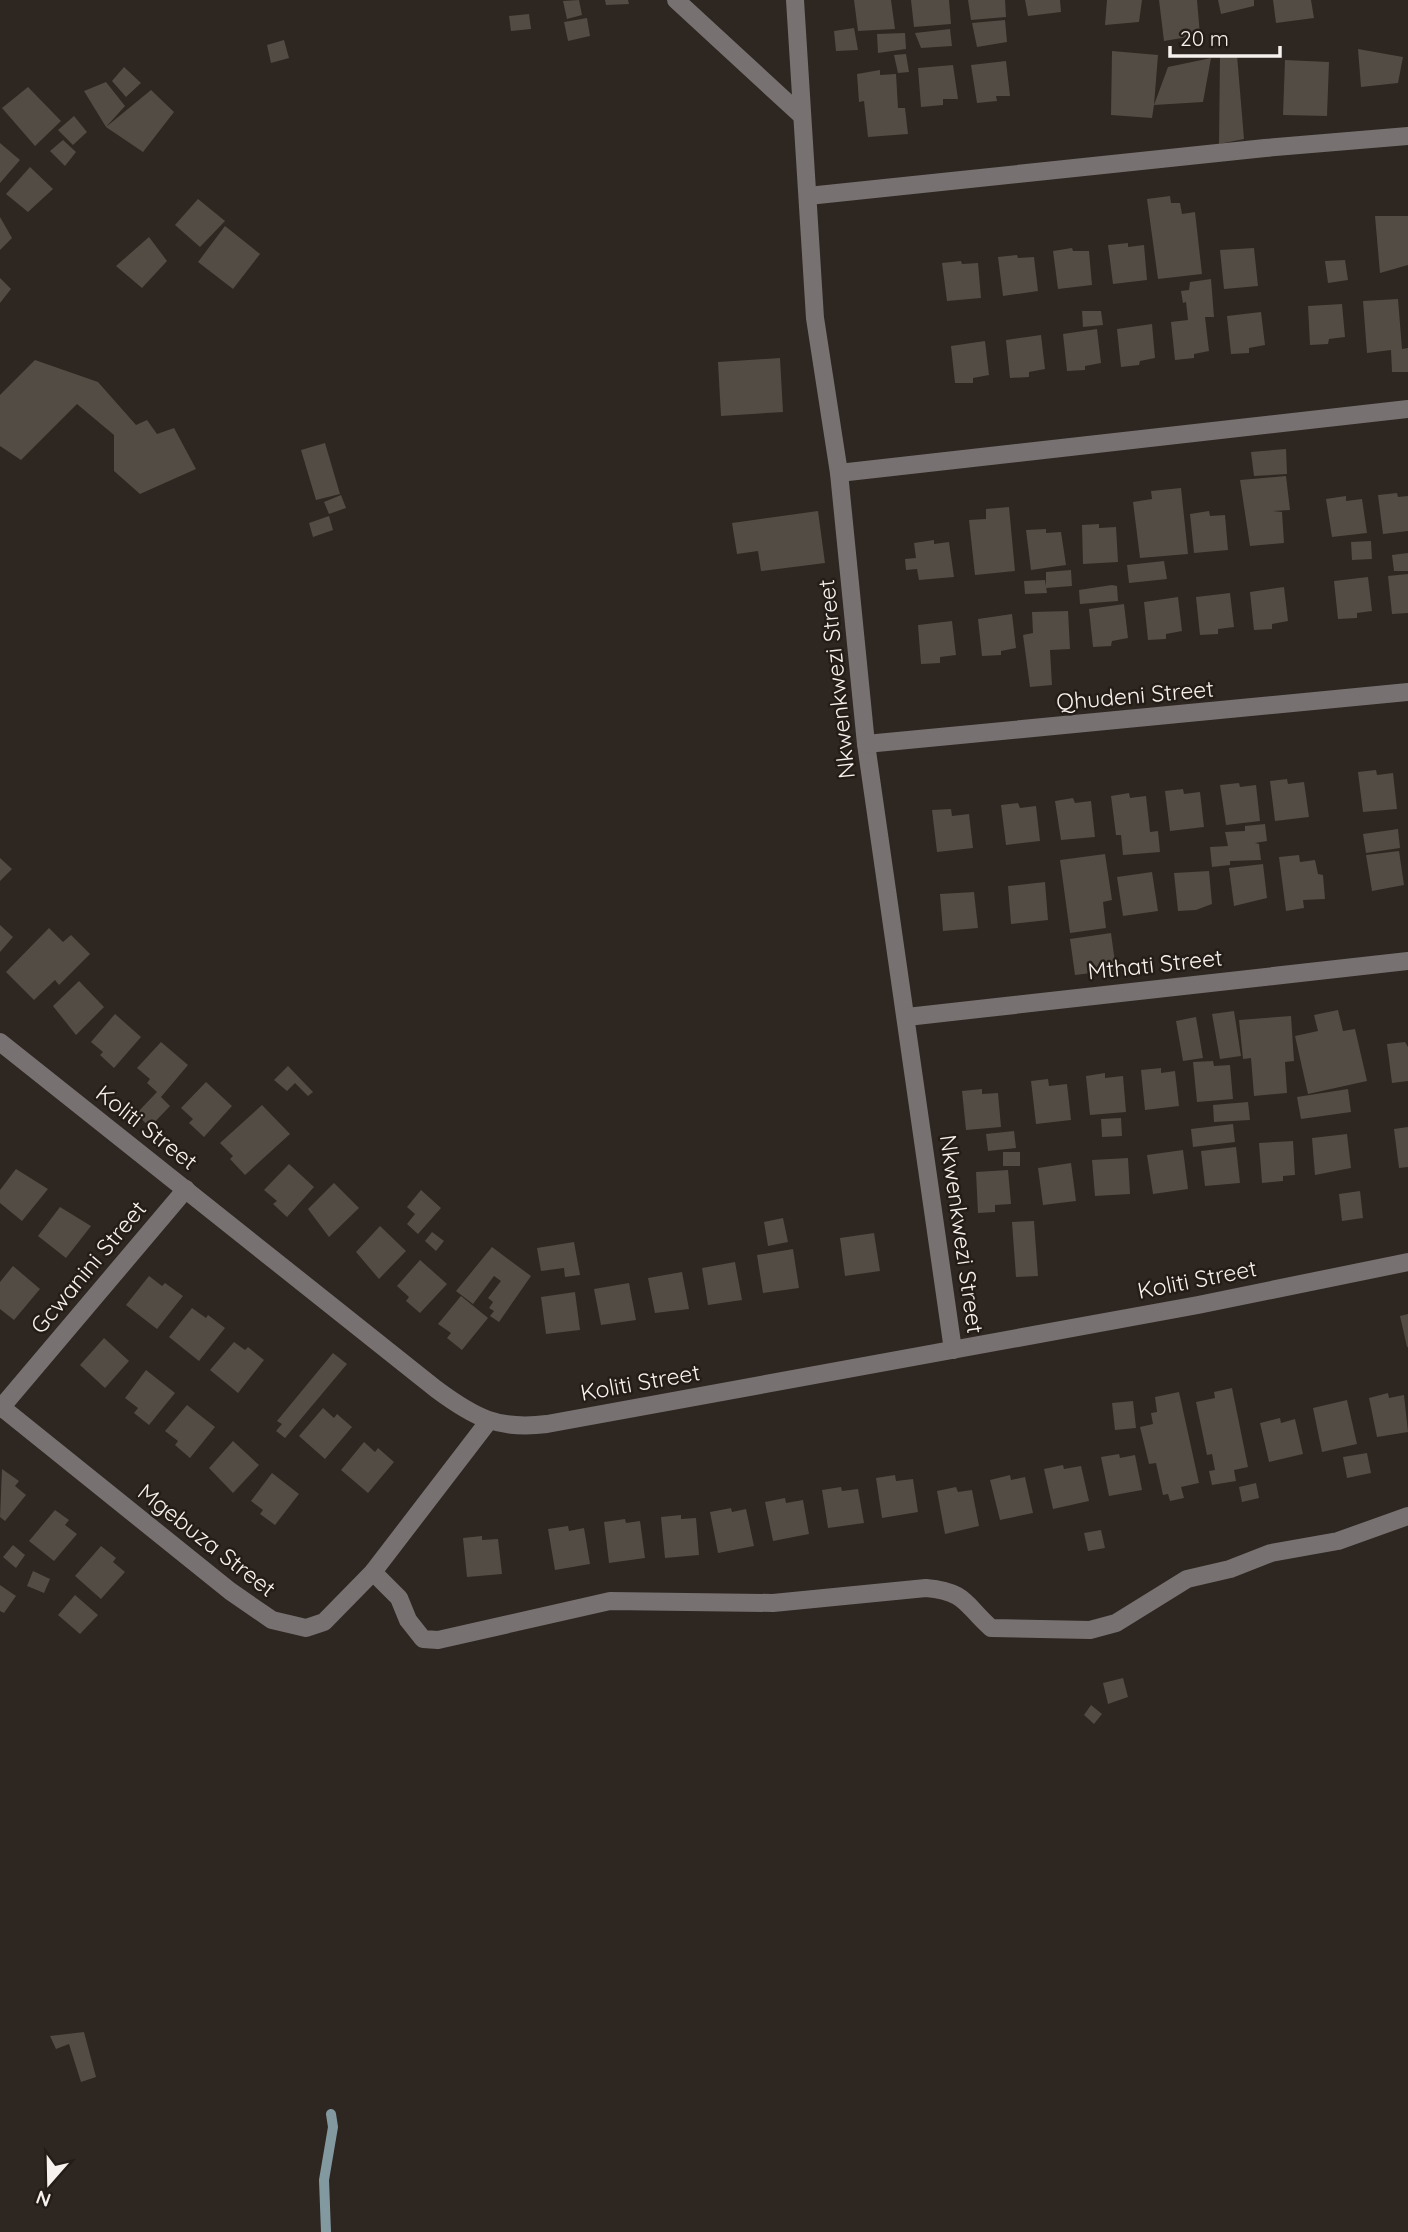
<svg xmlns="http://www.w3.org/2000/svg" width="1408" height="2232" font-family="Quicksand,sans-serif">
  <rect width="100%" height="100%" fill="#2e2620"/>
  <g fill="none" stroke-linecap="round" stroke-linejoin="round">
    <!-- stream -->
    <path stroke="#82999f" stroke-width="10" d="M326,2232L324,2180L333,2127L331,2114"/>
  </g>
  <!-- building -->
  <g fill="#524c44">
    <path d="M579,0L582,15L567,19L563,1Z"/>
    <path d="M605,0H628L629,4L606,5Z"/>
    <path d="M854,0H891L895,29L858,31Z"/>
    <path d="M911,0H949L951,24L914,27Z"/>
    <path d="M968,0H1005L1006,17L971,20Z"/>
    <path d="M1025,0H1060L1061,12L1028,16Z"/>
    <path d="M1107,0H1142L1139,22L1105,25Z"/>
    <path d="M1159,0H1197L1200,35L1164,41Z"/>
    <path d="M1218,0H1254V6L1221,14Z"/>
    <path d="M1273,0H1311L1314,18L1276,23Z"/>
    <path d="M529,14L531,29L511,31L509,16Z"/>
    <path d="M587,18L590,36L568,41L564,22Z"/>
    <path d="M1005,20L1007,42L977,47L972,23Z"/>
    <path d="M854,28L858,50L836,51L834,31Z"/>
    <path d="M950,29L952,46L921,48L915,33Z"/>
    <path d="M905,33L906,49L878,53L877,34Z"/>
    <path d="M284,40L289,58L271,63L267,45Z"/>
    <path d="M1358,49L1403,57L1398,83L1361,87Z"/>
    <path d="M1112,51L1158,55L1154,105L1168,67L1211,58L1203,102L1154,105L1152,118L1111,115Z"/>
    <path d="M906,54L909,72L898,73L894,55Z"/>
    <path d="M1237,55L1244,139L1219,144L1220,56Z"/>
    <path d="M1285,60L1329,62L1327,116L1283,115Z"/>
    <path d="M1006,61L1010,96H996L997,101L977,103L971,65Z"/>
    <path d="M953,65L958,99H943V105L921,107L918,68Z"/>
    <path d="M124,67L141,83L126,97L112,81Z"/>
    <path d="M880,70V75L896,74L898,108H905L908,134L868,137L864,101L859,102L857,74Z"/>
    <path d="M106,82L125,106L106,127L151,90L174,112L143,152L106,127L84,91Z"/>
    <path d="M28,87L61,121L35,146L2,108Z"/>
    <path d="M74,116L87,132L73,145L58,130Z"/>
    <path d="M63,140L76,152L65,166L50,151Z"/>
    <path d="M0,143L20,160L0,183Z"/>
    <path d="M30,167L53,189L28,212L6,194Z"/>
    <path d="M1170,196L1171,203H1180L1182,214L1195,212L1202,274L1158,279L1147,199Z"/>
    <path d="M198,199L225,221L200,247L175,225Z"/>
    <path d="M1375,216H1408V265L1380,273Z"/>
    <path d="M0,217L12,238L0,250Z"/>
    <path d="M225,226L260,254L233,289L198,262Z"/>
    <path d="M149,237L167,261L142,288L116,266Z"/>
    <path d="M1128,243V247L1144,245L1147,280L1113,284L1108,245Z"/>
    <path d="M1072,248L1073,251H1089L1092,285L1058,289L1053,251Z"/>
    <path d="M1254,248L1258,286L1224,289L1220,250Z"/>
    <path d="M1017,255L1018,258L1034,257L1038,291L1003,296L998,257Z"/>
    <path d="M1345,260L1348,280L1328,283L1325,261Z"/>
    <path d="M961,261L962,264L978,263L981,298L947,301L942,263Z"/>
    <path d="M0,278L11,289L0,303Z"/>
    <path d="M1211,279L1214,317H1205L1209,351L1194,354V358L1175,360L1171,322L1188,320L1186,302L1183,303L1181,291L1189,290L1190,282Z"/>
    <path d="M1398,299L1402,349L1408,348V372H1392L1391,350L1367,353L1363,301Z"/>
    <path d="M1342,304L1345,337L1329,339L1328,344L1310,345L1308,306Z"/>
    <path d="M1082,311H1101L1103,325L1083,327Z"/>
    <path d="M1261,312L1265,345L1249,348V353L1231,354L1227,316Z"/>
    <path d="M1152,324L1155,358L1140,361L1139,365L1121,367L1117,329Z"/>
    <path d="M1097,329L1101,363L1085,366V370L1067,371L1063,334Z"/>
    <path d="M1041,335L1045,369L1029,372V377L1010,378L1006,340Z"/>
    <path d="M985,341L989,375L973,378V383H955L951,346Z"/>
    <path d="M780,358L783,412L721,416L718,362Z"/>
    <path d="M35,360L98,382L136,425L147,420L157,434L174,428L196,469L140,494L114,471V435L77,404L21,460L0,446V395Z"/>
    <path d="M325,443L340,494L316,500L301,450Z"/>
    <path d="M1286,449L1287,474L1254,476L1251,452Z"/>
    <path d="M1286,476L1290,510L1273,511L1282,512L1284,543L1250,546L1240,480Z"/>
    <path d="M1181,488L1188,554L1140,558L1133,502L1152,499L1151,491Z"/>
    <path d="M1397,493L1398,497L1408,496V531L1383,534L1378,495Z"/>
    <path d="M341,495L346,508L329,514L324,502Z"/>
    <path d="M1346,496V501L1362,499L1367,533L1332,537L1326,499Z"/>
    <path d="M1009,507L1015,571L975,575L969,520L986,519V509Z"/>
    <path d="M818,511L825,563L761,571L758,551L737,554L732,523Z"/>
    <path d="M1209,511L1210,516L1225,515L1228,550L1194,553L1190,514Z"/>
    <path d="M329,516L333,530L313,537L309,523Z"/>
    <path d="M1099,524V528L1116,527L1118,562L1083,564L1082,525Z"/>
    <path d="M1046,529V533L1061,532L1066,565L1031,570L1026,530Z"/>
    <path d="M934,540V544L949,542L954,577L919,580L917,569L906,570L905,559L916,558L914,543Z"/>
    <path d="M1371,541L1372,559L1352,560L1351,542Z"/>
    <path d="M1408,553V571H1394L1392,555Z"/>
    <path d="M1164,561L1167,579L1129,583L1127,565Z"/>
    <path d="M1071,570L1072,586L1046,588V572Z"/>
    <path d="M1408,574V613L1392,614L1388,576Z"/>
    <path d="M1368,577L1372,611L1357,613V618L1338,619L1334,581Z"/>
    <path d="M1045,580L1047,593L1025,594L1024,581Z"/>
    <path d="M1112,585L1117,586L1118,601L1080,604L1079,590Z"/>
    <path d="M1284,587L1288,621L1272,624V629L1254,630L1250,592Z"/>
    <path d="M1230,593L1234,627L1218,629V634L1200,635L1196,597Z"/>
    <path d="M1178,597L1182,631L1166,634V639L1148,640L1144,602Z"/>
    <path d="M1124,604L1128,638L1112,641L1111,646L1093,647L1089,609Z"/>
    <path d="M1068,611L1070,649L1050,650L1052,685L1030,687L1023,635L1033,633L1032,612Z"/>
    <path d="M1012,614L1016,648L1001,651V655L982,656L978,619Z"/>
    <path d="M952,621L956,655L940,657V663L921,664L918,625Z"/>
    <path d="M1376,770L1377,775L1393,773L1397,809L1363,812L1358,772Z"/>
    <path d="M1287,779L1288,784L1304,782L1309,817L1275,821L1270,781Z"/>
    <path d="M1239,783L1240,787L1256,785L1260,821L1226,825L1220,785Z"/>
    <path d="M1183,789L1184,794L1200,792L1204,827L1170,831L1165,791Z"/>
    <path d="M1129,793L1130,798L1146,796L1150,832L1158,831L1160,852L1123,855L1121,835H1116L1111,796Z"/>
    <path d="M1073,798L1075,803L1091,801L1095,837L1061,840L1055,801Z"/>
    <path d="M1018,803L1020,808L1036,806L1040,841L1006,845L1001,805Z"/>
    <path d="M951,809L952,816L969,814L973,848L937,852L932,810Z"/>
    <path d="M1265,824L1267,841L1255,843L1259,844L1261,860L1230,861V865L1212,867L1210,847L1228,846L1225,832L1245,831V826Z"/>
    <path d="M1398,829L1400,848L1366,853L1363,834Z"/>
    <path d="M1399,851L1404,885L1372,891L1366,855Z"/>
    <path d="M1105,854L1112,900L1103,902L1106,928L1070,933L1060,860Z"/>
    <path d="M1299,855L1300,862L1315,860L1318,874L1323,875L1325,899L1303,900L1304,908L1286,911L1279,857Z"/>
    <path d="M0,858L12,869L0,881Z"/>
    <path d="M1263,864L1267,898L1234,906L1229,868Z"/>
    <path d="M1209,871L1212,904L1196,910L1178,911L1174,873Z"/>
    <path d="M1152,872L1158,911L1123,916L1117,877Z"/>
    <path d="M1045,882L1048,920L1011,924L1008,886Z"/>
    <path d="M974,892L978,928L943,931L940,894Z"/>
    <path d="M0,925L13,937L0,952Z"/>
    <path d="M49,928L63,942L71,935L90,954L59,985L55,980L34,1000L6,972Z"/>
    <path d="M1111,933L1116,970L1075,975L1070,939Z"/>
    <path d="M79,981L104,1007L76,1035L53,1006Z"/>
    <path d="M1338,1010L1343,1031L1355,1029L1367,1081L1308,1094L1295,1036L1318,1031L1314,1015Z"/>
    <path d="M1234,1011L1241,1056L1220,1059L1212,1014Z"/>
    <path d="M115,1014L141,1037L114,1068L100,1055L103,1052L91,1042Z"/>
    <path d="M1291,1016L1294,1061L1285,1062L1287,1093L1254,1096L1251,1058L1243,1059L1239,1020Z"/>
    <path d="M1196,1017L1203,1058L1183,1061L1176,1021Z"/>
    <path d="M161,1042L188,1065L161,1097L170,1106L150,1127L136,1114L157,1092L147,1083L150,1079L137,1068Z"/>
    <path d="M1405,1042L1408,1047V1081L1392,1083L1387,1044Z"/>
    <path d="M1213,1061L1214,1066L1230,1065L1233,1099L1197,1102L1193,1062Z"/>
    <path d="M288,1066L313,1092L308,1096L295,1083L287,1091L274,1080Z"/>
    <path d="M1161,1068V1073L1175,1071L1179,1106L1145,1110L1141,1070Z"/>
    <path d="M1105,1073V1078L1123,1076L1126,1112L1090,1115L1086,1076Z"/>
    <path d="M1048,1079L1049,1086L1067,1084L1071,1120L1036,1124L1031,1081Z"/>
    <path d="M206,1082L232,1106L204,1137L189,1123L193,1119L181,1108Z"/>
    <path d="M982,1089V1094L998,1093L1001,1127L966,1130L962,1091Z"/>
    <path d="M1348,1089L1351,1112L1301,1119L1297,1097Z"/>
    <path d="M1248,1102L1250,1120L1214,1122L1213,1105Z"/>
    <path d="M262,1105L290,1134L245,1175L230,1159L233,1156L220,1143Z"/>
    <path d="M1121,1118L1122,1136L1102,1137L1101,1119Z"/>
    <path d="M1233,1124L1235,1142L1193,1147L1191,1129Z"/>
    <path d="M1408,1127V1167L1399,1168L1394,1129Z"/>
    <path d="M1014,1131L1016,1148L988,1151L986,1134Z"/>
    <path d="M1347,1134L1351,1168L1315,1175L1312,1138Z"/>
    <path d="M1293,1141L1295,1175L1283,1176V1181L1262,1183L1259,1143Z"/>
    <path d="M1236,1147L1240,1183L1205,1186L1201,1151Z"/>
    <path d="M1183,1150L1188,1189L1153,1194L1147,1155Z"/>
    <rect x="1003" y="1152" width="17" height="14"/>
    <path d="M1128,1158L1130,1194L1095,1196L1092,1160Z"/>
    <path d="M1071,1163L1076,1201L1043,1205L1038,1168Z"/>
    <path d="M289,1164L314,1187L287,1217L273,1204L277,1201L264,1190Z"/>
    <path d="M16,1169L48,1189L22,1221L0,1203V1190Z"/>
    <path d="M1008,1170L1011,1204L995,1205V1212L978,1213L976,1172Z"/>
    <path d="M334,1183L359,1208L329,1237L308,1209Z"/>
    <path d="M421,1190L441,1208L418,1234L407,1224L415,1214L407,1207Z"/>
    <path d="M1360,1191L1363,1218L1342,1221L1339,1194Z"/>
    <path d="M60,1207L91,1226L66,1258L38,1236Z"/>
    <path d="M783,1218L788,1242L768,1246L764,1222Z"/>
    <path d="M1034,1221L1038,1276L1016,1277L1012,1222Z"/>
    <path d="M380,1226L406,1251L379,1279L356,1252Z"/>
    <path d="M432,1232L444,1241L436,1251L425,1241Z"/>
    <path d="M874,1233L880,1271L845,1276L840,1238Z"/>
    <path d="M574,1242L580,1275L565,1277L564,1268L541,1271L537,1248Z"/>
    <path d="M492,1247L531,1276L499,1322L490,1316L494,1311L489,1308L493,1302L488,1298L501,1281L494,1276L473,1304L456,1291Z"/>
    <path d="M793,1249L799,1288L763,1293L757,1255Z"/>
    <path d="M420,1260L447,1284L420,1313L406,1301L409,1297L397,1286Z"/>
    <path d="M735,1262L742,1300L708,1305L702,1268Z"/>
    <path d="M13,1266L40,1289L14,1320L0,1309V1282Z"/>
    <path d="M682,1272L689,1309L655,1313L648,1278Z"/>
    <path d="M149,1276L162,1286L165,1283L183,1296L157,1329L126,1305Z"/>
    <path d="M629,1283L636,1320L601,1325L594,1289Z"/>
    <path d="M575,1292L580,1330L546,1334L541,1297Z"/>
    <path d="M461,1296L488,1318L462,1350L447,1338L451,1333L438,1324Z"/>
    <path d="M192,1308L206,1318L208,1315L225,1328L199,1361L169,1337Z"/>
    <path d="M1408,1314V1347H1407L1400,1316Z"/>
    <path d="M104,1338L129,1361L105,1388L80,1365Z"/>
    <path d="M234,1342L245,1350L248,1347L264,1360L238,1393L210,1370Z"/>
    <path d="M333,1353L347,1364L285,1438L276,1431L282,1424L277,1421Z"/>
    <path d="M146,1370L175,1393L149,1425L134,1413L138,1408L125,1398Z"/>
    <path d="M1232,1388L1248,1467L1234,1470L1236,1481L1212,1485L1209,1471L1215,1470L1212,1454L1207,1455L1196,1402L1215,1398L1214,1392Z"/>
    <path d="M1179,1392L1199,1483L1181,1487L1184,1498L1170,1501L1168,1494L1163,1495L1156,1463L1149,1464L1140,1427L1153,1424L1151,1413L1157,1412L1155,1397Z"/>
    <path d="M1388,1393L1389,1398L1404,1395L1408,1432L1377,1437L1369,1398Z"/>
    <path d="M1347,1400L1357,1444L1322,1452L1313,1408Z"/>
    <path d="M1133,1401L1136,1428L1115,1430L1112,1403Z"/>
    <path d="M187,1405L215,1427L190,1458L175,1445L178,1441L165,1431Z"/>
    <path d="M323,1408L334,1418L337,1414L352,1427L325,1459L299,1436Z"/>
    <path d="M1280,1418L1281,1423L1295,1419L1303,1454L1269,1462L1260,1423Z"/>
    <path d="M233,1441L259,1465L233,1493L209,1468Z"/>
    <path d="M364,1442L375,1452L378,1448L394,1462L368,1493L341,1470Z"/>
    <path d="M1367,1453L1371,1473L1347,1478L1343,1457Z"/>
    <path d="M1119,1454L1120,1458L1135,1455L1142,1490L1109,1496L1101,1457Z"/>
    <path d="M1063,1465L1064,1469L1081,1466L1089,1501L1053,1509L1044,1469Z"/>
    <path d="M2,1469L19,1481L15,1486L26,1495L5,1521L0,1517Z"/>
    <path d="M272,1473L299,1494L275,1525L260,1514L263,1510L251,1501Z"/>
    <path d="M895,1475L896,1481L913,1479L918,1512L882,1518L876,1478Z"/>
    <path d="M1010,1475L1011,1480L1025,1477L1033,1513L1000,1520L990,1480Z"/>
    <path d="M1256,1483L1259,1498L1242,1502L1239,1487Z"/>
    <path d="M841,1487L842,1491L858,1489L864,1523L828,1528L822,1490Z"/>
    <path d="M956,1487L958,1492L972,1490L979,1526L945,1534L937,1491Z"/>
    <path d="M785,1498L786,1503L803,1500L809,1534L773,1541L765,1502Z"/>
    <path d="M731,1508L732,1512L746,1509L754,1546L718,1553L710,1512Z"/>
    <path d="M55,1510L69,1520L65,1525L77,1534L54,1561L29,1541Z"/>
    <path d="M681,1515V1519L696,1518L699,1555L665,1558L661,1517Z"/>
    <path d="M625,1519L626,1523L640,1521L645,1558L609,1563L604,1522Z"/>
    <path d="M568,1526L569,1531L584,1528L590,1564L555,1570L548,1529Z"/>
    <path d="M1101,1530L1105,1548L1088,1551L1084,1533Z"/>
    <path d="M482,1536V1540L498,1539L502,1574L467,1577L463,1538Z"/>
    <path d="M13,1545L25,1555L16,1568L3,1557Z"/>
    <path d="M101,1546L116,1558L113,1562L125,1572L101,1599L75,1576Z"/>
    <path d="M33,1571L50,1579L44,1593L27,1586Z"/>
    <path d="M0,1585L16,1596L4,1613L0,1611Z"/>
    <path d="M75,1595L98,1615L80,1634L58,1615Z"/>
    <path d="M1123,1678L1128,1697L1108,1704L1103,1683Z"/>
    <path d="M1091,1705L1102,1714L1094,1724L1084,1715Z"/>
    <path d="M84,2032L96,2077L81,2082L69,2044L56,2049L50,2036Z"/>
  </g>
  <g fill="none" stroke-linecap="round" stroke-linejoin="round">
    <!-- minor -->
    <g stroke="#777171" stroke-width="18">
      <path d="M676,0L802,116"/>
      <path d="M795,0L815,318L839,473L866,744L953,1350"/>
      <path d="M808,196L1265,148L1408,136"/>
      <path d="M839,473L1408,409"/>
      <path d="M866,744L1408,692"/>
      <path d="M907,1017L1408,961"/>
      <path d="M0,1042L436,1389C475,1418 498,1430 547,1424L1198,1305L1408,1262"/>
      <path d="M0,1406L230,1591L272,1620L306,1628L324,1622L373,1572L488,1422"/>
      <path d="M0,1409L186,1189"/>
      <path d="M373,1572L399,1598L408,1620L423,1639L438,1640L610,1601L773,1603L926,1588C967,1592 964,1604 991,1628L1090,1630L1116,1623L1187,1579L1230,1569L1271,1553L1338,1541L1408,1516"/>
    </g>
  </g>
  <g text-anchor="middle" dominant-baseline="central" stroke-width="5" stroke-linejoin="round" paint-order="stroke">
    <!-- street labels -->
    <g font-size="23" fill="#f6f1ed" stroke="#241c17">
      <text transform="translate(836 679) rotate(-96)">Nkwenkwezi Street</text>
      <text transform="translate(1135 695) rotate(-5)">Qhudeni Street</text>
      <text transform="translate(1155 964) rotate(-6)">Mthati Street</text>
      <text transform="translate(147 1127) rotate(38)">Koliti Street</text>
      <text transform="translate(962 1234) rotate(82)">Nkwenkwezi Street</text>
      <text transform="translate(88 1267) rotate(-50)">Gcwanini Street</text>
      <text transform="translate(1197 1279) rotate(-11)">Koliti Street</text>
      <text transform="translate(640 1382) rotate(-10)">Koliti Street</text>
      <text transform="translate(207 1540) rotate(38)">Mgebuza Street</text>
    </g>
  </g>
  <!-- north arrow -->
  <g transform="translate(49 2183) rotate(200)" stroke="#241c17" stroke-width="5" paint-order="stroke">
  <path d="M0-5L12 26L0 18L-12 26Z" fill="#f6f1ed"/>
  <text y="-10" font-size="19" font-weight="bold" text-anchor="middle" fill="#f6f1ed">N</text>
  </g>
  <!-- scale -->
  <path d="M1170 46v10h110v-10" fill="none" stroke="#f6f1ed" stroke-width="3.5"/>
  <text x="1180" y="46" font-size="21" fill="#f6f1ed" stroke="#241c17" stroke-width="5" paint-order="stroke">20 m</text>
</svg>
